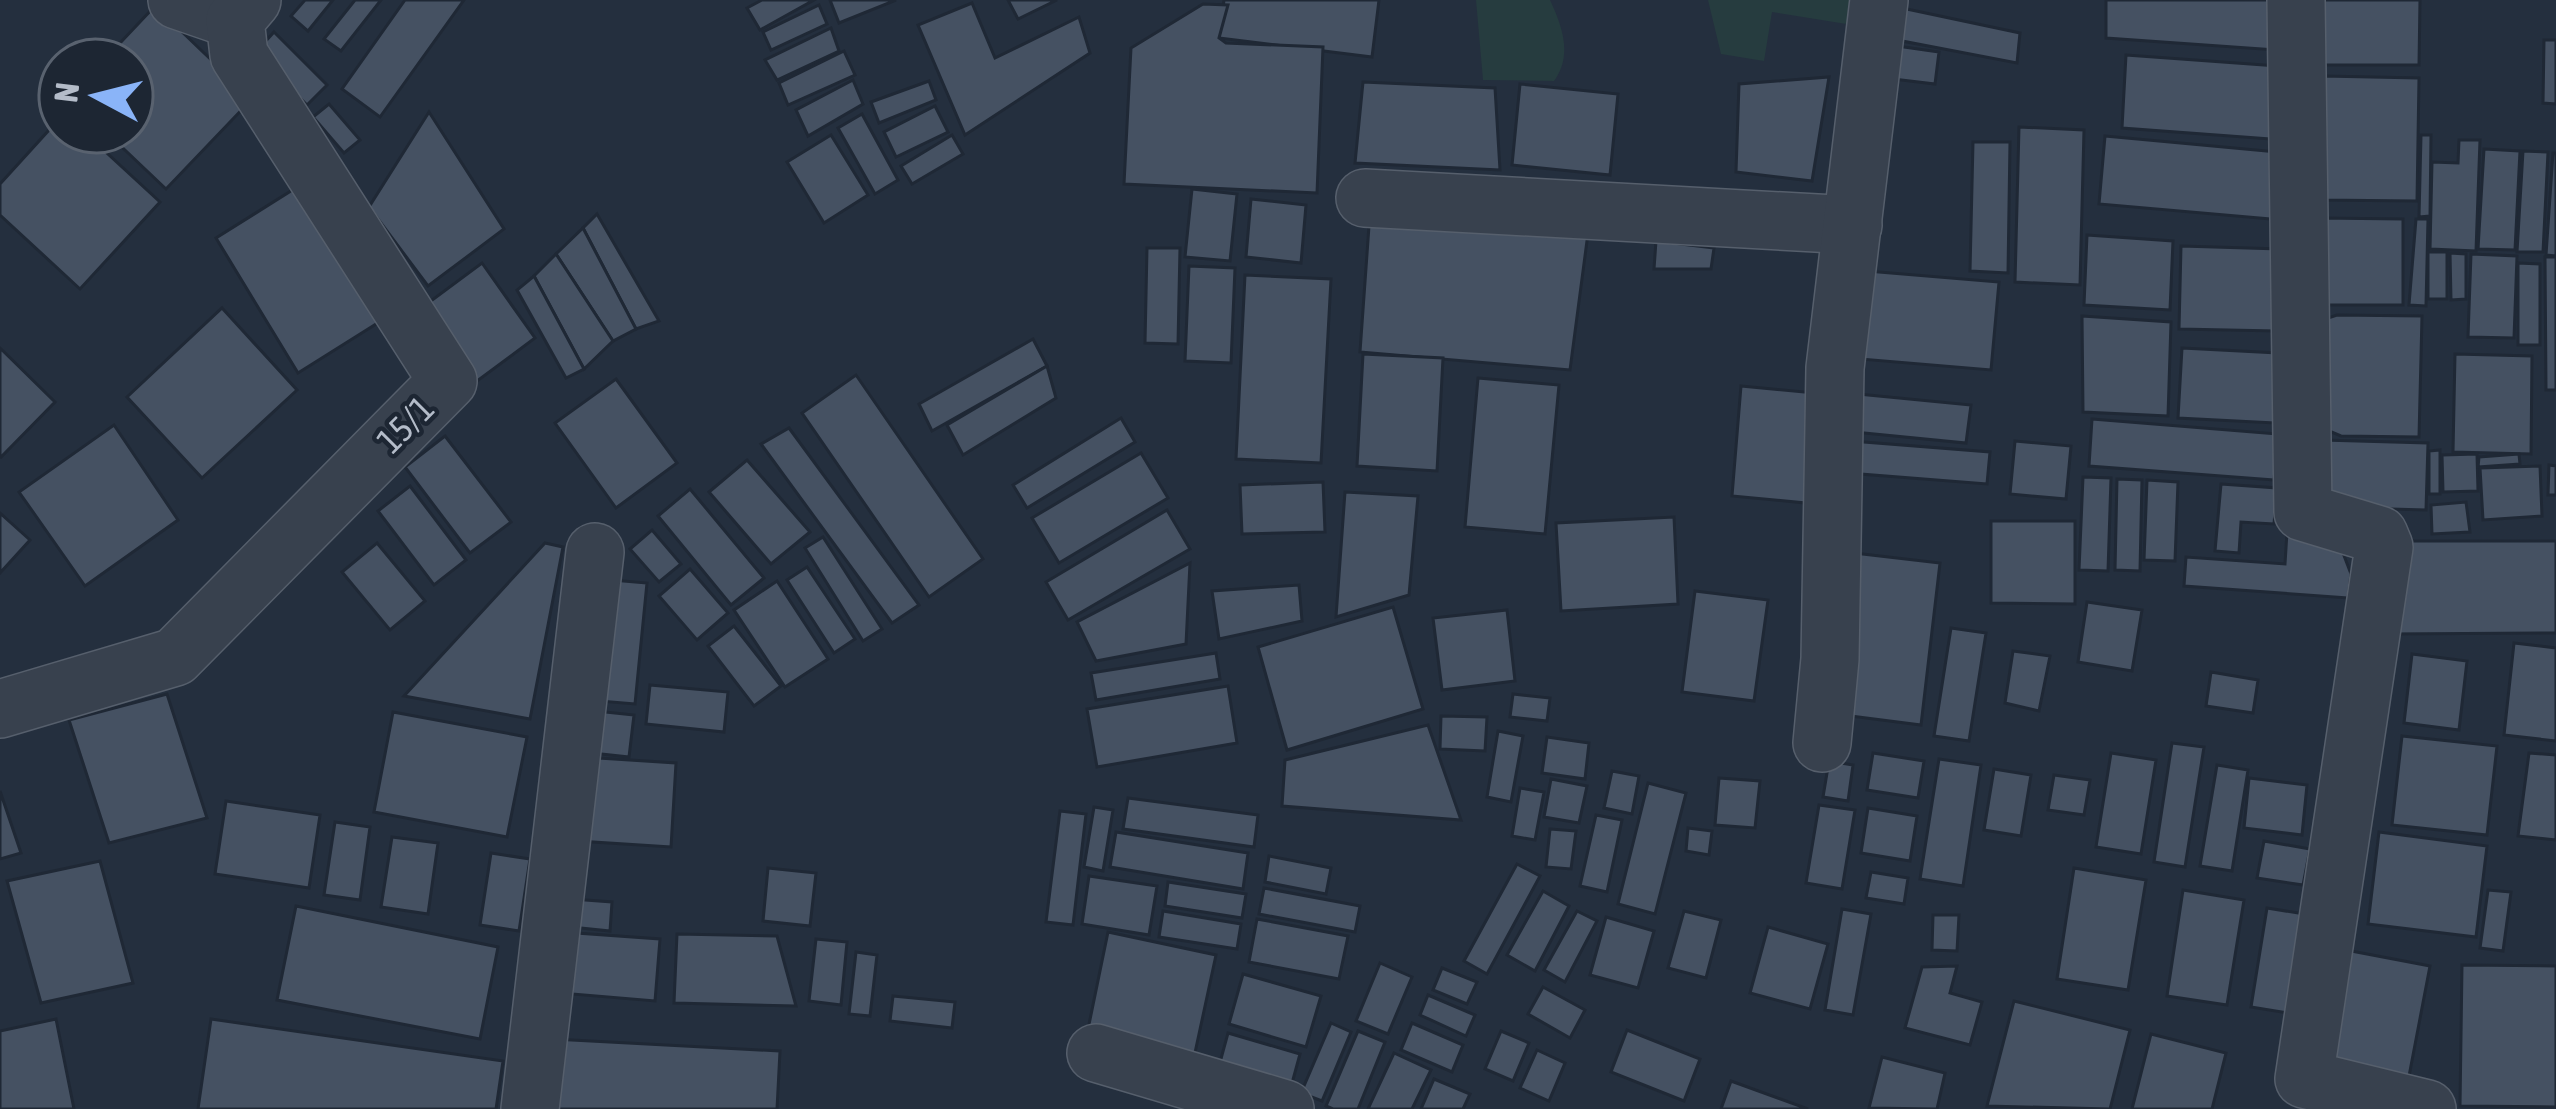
<svg xmlns="http://www.w3.org/2000/svg" width="2556" height="1109" font-family="'Asap Condensed',sans-serif">
  <rect width="100%" height="100%" fill="#242f3e"/>
  <!-- green -->
  <g fill="#263c3f">
    <path d="M1476,0H1550C1562,26 1573,55 1554,81L1483,80Z"/>
    <path d="M1708,0H1869L1865,27L1772,12L1764,61L1721,54Z"/>
  </g>
  <!-- building -->
  <g fill="#455162" stroke="#1f2835" stroke-width="3">
    <path d="M305,0H333L308,31L291,16Z"/>
    <path d="M355,0H381L341,51L324,39Z"/>
    <path d="M405,0H464L380,117L342,89Z"/>
    <path d="M762,0H814L760,30L747,8Z"/>
    <path d="M830,0H896L839,23Z"/>
    <path d="M1008,0H1057L1018,19Z"/>
    <path d="M1224,0H1379L1372,57L1219,38Z"/>
    <path d="M2106,0H2275L2276,50L2106,38Z"/>
    <path d="M2311,0H2420L2419,65H2311Z"/>
    <path d="M972,3L995,58L1079,17L1090,53L965,135L918,25Z"/>
    <path d="M1203,4L1228,5L1219,38L1226,43L1323,47L1317,193L1124,184L1131,48Z"/>
    <path d="M819,5L827,24L771,50L763,32Z"/>
    <path d="M155,6L252,99L166,189L106,132H132V60H104Z"/>
    <path d="M1902,8L2020,33L2017,63L1897,40Z"/>
    <path d="M831,28L839,51L777,80L765,60Z"/>
    <path d="M274,32L327,85L307,105L255,53Z"/>
    <path d="M2544,40H2556V104L2543,103Z"/>
    <path d="M1897,46L1939,52L1935,84L1893,79Z"/>
    <path d="M844,51L855,75L788,105L779,83Z"/>
    <path d="M2126,55L2290,67L2284,140L2122,128Z"/>
    <path d="M2323,76L2419,78L2417,201L2321,200Z"/>
    <path d="M1829,77L1812,181L1736,172L1739,84Z"/>
    <path d="M853,80L863,104L808,136L796,110Z"/>
    <path d="M929,81L936,100L879,123L871,102Z"/>
    <path d="M1363,82L1495,88L1500,170L1355,163Z"/>
    <path d="M1520,84L1618,94L1610,175L1512,165Z"/>
    <path d="M329,104L360,140L344,153L313,117Z"/>
    <path d="M935,106L948,132L896,157L884,132Z"/>
    <path d="M429,112L504,229L428,286L369,207Z"/>
    <path d="M862,114L898,180L875,194L838,128Z"/>
    <path d="M60,118V132H84L160,202L80,289L0,215V184Z"/>
    <path d="M2019,127L2084,130L2080,285L2015,282Z"/>
    <path d="M831,135L868,195L824,223L787,162Z"/>
    <path d="M952,135L963,154L912,184L901,166Z"/>
    <path d="M2421,135H2431L2430,216L2419,217Z"/>
    <path d="M2105,136L2300,154L2293,221L2099,204Z"/>
    <path d="M2459,140H2480L2476,251L2430,249L2432,162L2458,163Z"/>
    <path d="M1973,142H2010L2008,273L1970,271Z"/>
    <path d="M2484,149L2520,151L2515,250L2478,249Z"/>
    <path d="M2523,151L2548,152L2543,252H2517Z"/>
    <path d="M2553,153H2556V256L2546,255Z"/>
    <path d="M302,184L384,319L298,373L216,238Z"/>
    <path d="M1192,189L1237,194L1230,261L1185,257Z"/>
    <path d="M1251,199L1306,205L1301,263L1246,257Z"/>
    <path d="M1370,212L1590,218L1570,370L1360,352Z"/>
    <path d="M597,214L659,321L636,329L583,228Z"/>
    <path d="M2320,218L2403,219V305H2321Z"/>
    <path d="M2416,219H2428L2426,306L2409,305Z"/>
    <path d="M583,228L636,329L613,341L556,254Z"/>
    <path d="M2087,235L2173,241L2170,310L2084,305Z"/>
    <path d="M1656,241L1714,248L1711,269H1654Z"/>
    <path d="M2181,246L2280,249L2277,331L2179,329Z"/>
    <path d="M1147,248H1180L1178,344L1145,343Z"/>
    <rect x="2428" y="252" width="19" height="47"/>
    <path d="M2450,253L2466,254V299L2451,300Z"/>
    <path d="M556,254L613,341L584,369L534,276Z"/>
    <path d="M2471,254L2517,256L2514,338L2468,337Z"/>
    <path d="M2545,257H2556V390H2546Z"/>
    <path d="M482,263L535,338L469,387L416,312Z"/>
    <path d="M2518,263L2540,264V345H2518Z"/>
    <path d="M1189,266L1235,268L1231,363L1185,361Z"/>
    <path d="M1867,271L1999,282L1991,370L1860,359Z"/>
    <path d="M1245,275L1331,279L1321,463L1236,459Z"/>
    <path d="M534,276L584,369L566,378L517,290Z"/>
    <path d="M222,308L297,390L202,478L127,397Z"/>
    <path d="M2337,315L2422,316L2419,437L2341,436L2329,431L2328,318Z"/>
    <path d="M2082,316L2171,322L2168,416L2083,412Z"/>
    <path d="M1033,339L1047,366L932,431L919,404Z"/>
    <path d="M0,348L55,402L1,457L0,456Z"/>
    <path d="M2182,348L2278,353L2275,423L2178,418Z"/>
    <path d="M1363,354L1443,358L1437,471L1357,466Z"/>
    <path d="M2455,354L2532,356L2531,454L2453,452Z"/>
    <path d="M1047,366L1056,398L963,455L947,425Z"/>
    <path d="M856,375L983,559L929,597L802,413Z"/>
    <path d="M1478,378L1559,385L1545,534L1465,527Z"/>
    <path d="M616,379L677,463L616,508L555,423Z"/>
    <path d="M1741,386L1815,393L1806,503L1732,496Z"/>
    <path d="M1858,394L1971,405L1966,443L1854,432Z"/>
    <path d="M1121,418L1135,442L1027,508L1013,485Z"/>
    <path d="M2092,419L2278,434L2274,480L2089,466Z"/>
    <path d="M114,425L178,520L85,586L19,492Z"/>
    <path d="M789,428L919,605L892,623L761,444Z"/>
    <path d="M445,436L511,522L470,553L405,467Z"/>
    <path d="M2322,440L2428,443L2426,510L2320,507Z"/>
    <path d="M1851,441L1990,452L1987,484L1848,473Z"/>
    <path d="M2015,441L2071,446L2066,499L2010,494Z"/>
    <path d="M2440,450V494H2429V451Z"/>
    <path d="M1141,453L1168,498L1059,563L1032,518Z"/>
    <path d="M2477,454L2478,491L2443,492L2442,455Z"/>
    <path d="M2519,454L2520,464L2478,467L2479,457Z"/>
    <path d="M747,460L810,532L771,564L709,492Z"/>
    <path d="M2549,465L2556,466V495H2548Z"/>
    <path d="M2540,466L2542,516L2483,520L2480,468Z"/>
    <path d="M2083,477L2111,478L2108,571L2079,570Z"/>
    <path d="M2117,479L2142,480L2140,571L2115,570Z"/>
    <path d="M2147,480L2178,482L2175,561L2144,560Z"/>
    <path d="M1323,482L1325,532L1242,534L1240,485Z"/>
    <path d="M2221,484L2277,488L2274,524L2241,522L2239,553L2215,551Z"/>
    <path d="M410,486L466,560L434,585L378,511Z"/>
    <path d="M690,489L764,578L731,605L658,516Z"/>
    <path d="M1345,492L1418,496L1409,595L1336,617Z"/>
    <path d="M2466,502L2470,532L2432,534L2431,505Z"/>
    <path d="M1167,510L1190,549L1068,620L1046,582Z"/>
    <path d="M0,513L30,540L0,573Z"/>
    <path d="M1674,517L1678,604L1561,611L1556,523Z"/>
    <path d="M1991,521H2075V604L1991,603Z"/>
    <path d="M652,530L681,564L659,582L630,549Z"/>
    <path d="M2287,532L2343,553L2351,574L2348,598L2184,586L2186,557L2285,564Z"/>
    <path d="M823,537L882,629L863,641L805,548Z"/>
    <path d="M2388,541H2556V633L2388,634Z"/>
    <path d="M377,543L425,601L390,630L342,572Z"/>
    <path d="M545,543L563,547L530,719L404,696Z"/>
    <path d="M1854,553L1940,563L1921,725L1835,714Z"/>
    <path d="M1190,563L1186,644L1096,661L1077,622Z"/>
    <path d="M807,567L855,639L834,653L787,580Z"/>
    <path d="M690,569L728,613L697,640L659,596Z"/>
    <path d="M612,580L647,583L635,704L599,701Z"/>
    <path d="M777,581L828,659L785,687L734,610Z"/>
    <path d="M1299,585L1302,621L1219,639L1212,591Z"/>
    <path d="M1695,591L1768,600L1754,701L1682,692Z"/>
    <path d="M2087,602L2142,610L2132,671L2078,662Z"/>
    <path d="M1393,607L1423,709L1287,750L1258,647Z"/>
    <path d="M1507,610L1515,681L1442,690L1433,618Z"/>
    <path d="M734,626L781,686L754,706L708,646Z"/>
    <path d="M1951,628L1986,633L1969,741L1934,736Z"/>
    <path d="M2514,643L2556,648V741L2504,735Z"/>
    <path d="M2013,651L2050,656L2039,711L2005,703Z"/>
    <path d="M1216,653L1220,679L1096,700L1091,673Z"/>
    <path d="M2412,654L2467,661L2459,730L2404,723Z"/>
    <path d="M2211,672L2258,680L2253,713L2206,706Z"/>
    <path d="M650,685L728,692L724,732L646,724Z"/>
    <path d="M1228,686L1237,743L1097,767L1087,709Z"/>
    <path d="M167,694L207,818L109,843L69,720Z"/>
    <path d="M1513,694L1550,698L1547,721L1510,717Z"/>
    <path d="M596,711L634,715L629,757L592,753Z"/>
    <path d="M393,712L527,737L507,837L374,812Z"/>
    <path d="M1441,716L1487,717L1485,751L1440,749Z"/>
    <path d="M1428,725L1461,820L1282,806L1285,760Z"/>
    <path d="M1498,731L1523,736L1511,802L1487,797Z"/>
    <path d="M2402,736L2497,746L2487,835L2392,825Z"/>
    <path d="M1547,737L1589,743L1585,779L1542,773Z"/>
    <path d="M2172,743L2204,747L2185,867L2154,862Z"/>
    <path d="M1873,753L1924,761L1918,798L1867,790Z"/>
    <path d="M2111,753L2156,760L2141,854L2096,847Z"/>
    <path d="M2529,753L2556,755V840L2518,836Z"/>
    <path d="M583,757L676,763L671,847L578,841Z"/>
    <path d="M1939,759L1981,765L1963,886L1920,879Z"/>
    <path d="M1829,761L1853,765L1848,801L1823,797Z"/>
    <path d="M2217,765L2248,770L2232,871L2200,866Z"/>
    <path d="M1994,769L2031,775L2021,836L1984,830Z"/>
    <path d="M1612,771L1639,776L1632,814L1604,808Z"/>
    <path d="M2054,775L2090,780L2084,815L2048,810Z"/>
    <path d="M1719,778L1760,781L1755,828L1715,825Z"/>
    <path d="M2249,778L2307,785L2302,835L2244,828Z"/>
    <path d="M1551,779L1587,786L1579,823L1544,817Z"/>
    <path d="M1648,783L1686,793L1655,914L1618,904Z"/>
    <path d="M1520,788L1544,792L1535,840L1512,836Z"/>
    <path d="M0,791L21,853L0,859Z"/>
    <path d="M1128,798L1258,815L1254,847L1123,829Z"/>
    <path d="M226,801L320,815L309,888L215,874Z"/>
    <path d="M1819,805L1855,810L1842,889L1806,883Z"/>
    <path d="M1094,807L1113,810L1103,871L1084,867Z"/>
    <path d="M1868,808L1917,816L1910,861L1861,853Z"/>
    <path d="M1060,811L1086,814L1073,925L1046,922Z"/>
    <path d="M1596,815L1622,820L1607,892L1580,886Z"/>
    <path d="M335,822L370,827L360,900L324,895Z"/>
    <path d="M1688,828L1712,831L1709,855L1686,851Z"/>
    <path d="M1550,829L1576,831L1571,869L1546,867Z"/>
    <path d="M1116,832L1248,853L1243,889L1110,867Z"/>
    <path d="M2379,832L2487,846L2476,937L2368,924Z"/>
    <path d="M392,837L438,843L428,914L381,907Z"/>
    <path d="M2264,841L2310,849L2303,885L2257,878Z"/>
    <path d="M491,853L530,859L519,931L480,925Z"/>
    <path d="M1269,856L1331,868L1326,894L1265,882Z"/>
    <path d="M100,861L133,983L41,1003L7,881Z"/>
    <path d="M1517,864L1540,876L1487,974L1464,961Z"/>
    <path d="M768,868L816,873L810,926L763,921Z"/>
    <path d="M2074,868L2146,880L2128,990L2057,979Z"/>
    <path d="M1871,872L1908,878L1904,904L1866,898Z"/>
    <path d="M1089,876L1157,886L1149,935L1082,924Z"/>
    <path d="M1168,882L1246,894L1242,918L1165,906Z"/>
    <path d="M1264,888L1360,906L1355,932L1259,914Z"/>
    <path d="M2183,890L2244,900L2227,1005L2167,996Z"/>
    <path d="M2488,890L2511,892L2503,951L2480,948Z"/>
    <path d="M1543,891L1569,906L1535,971L1507,955Z"/>
    <path d="M572,899L612,902L610,931L571,927Z"/>
    <path d="M296,906L498,947L480,1039L277,1000Z"/>
    <path d="M2267,908L2317,916L2301,1015L2251,1007Z"/>
    <path d="M1842,909L1871,914L1853,1015L1825,1010Z"/>
    <path d="M1163,911L1241,924L1237,949L1159,937Z"/>
    <path d="M1577,911L1597,921L1565,982L1544,970Z"/>
    <path d="M1684,911L1721,920L1706,978L1668,968Z"/>
    <path d="M1933,915H1959L1957,951L1932,950Z"/>
    <path d="M1606,917L1654,931L1638,988L1590,975Z"/>
    <path d="M1257,919L1348,936L1339,979L1249,962Z"/>
    <path d="M1768,927L1828,944L1810,1009L1750,993Z"/>
    <path d="M1108,932L1216,955L1193,1062L1086,1039Z"/>
    <path d="M576,933L660,939L655,1001L572,994Z"/>
    <path d="M677,934L777,936L796,1006L674,1003Z"/>
    <path d="M816,939L847,942L841,1005L809,1001Z"/>
    <path d="M2346,950L2430,966L2406,1092L2323,1076Z"/>
    <path d="M856,952L877,955L870,1016L849,1014Z"/>
    <path d="M1380,963L1412,977L1388,1034L1356,1021Z"/>
    <path d="M2462,965L2556,966V1107L2460,1106Z"/>
    <path d="M1957,966L1950,993L1982,1002L1970,1045L1905,1028L1922,967Z"/>
    <path d="M1442,968L1477,982L1467,1004L1433,990Z"/>
    <path d="M1243,974L1321,996L1306,1047L1229,1024Z"/>
    <path d="M1543,987L1585,1010L1570,1038L1528,1014Z"/>
    <path d="M1428,995L1475,1015L1466,1036L1420,1015Z"/>
    <path d="M893,996L955,1002L952,1028L890,1021Z"/>
    <path d="M2014,1001L2130,1030L2110,1109L1987,1106Z"/>
    <path d="M56,1019L74,1109H0V1031Z"/>
    <path d="M211,1019L503,1061L496,1109H198Z"/>
    <path d="M1331,1023L1351,1032L1322,1101L1301,1093Z"/>
    <path d="M1412,1023L1463,1045L1452,1072L1401,1050Z"/>
    <path d="M1627,1030L1700,1059L1684,1101L1611,1072Z"/>
    <path d="M1358,1031L1385,1042L1358,1109H1333L1326,1106Z"/>
    <path d="M1501,1031L1529,1043L1513,1081L1485,1069Z"/>
    <path d="M1228,1033L1300,1054L1291,1087L1219,1066Z"/>
    <path d="M2151,1034L2226,1053L2212,1109H2132Z"/>
    <path d="M553,1039L780,1051L777,1109H550Z"/>
    <path d="M1537,1050L1565,1063L1549,1101L1520,1088Z"/>
    <path d="M1394,1053L1431,1070L1412,1109H1368Z"/>
    <path d="M1882,1057L1945,1073L1937,1109L1869,1108Z"/>
    <path d="M1434,1079L1470,1094L1463,1109H1421Z"/>
    <path d="M1731,1081L1808,1109H1721Z"/>
  </g>
  <g fill="none" stroke-linecap="round" stroke-linejoin="round">
    <defs>
      <g id="street">
        <path d="M177,0L235,20"/>
        <path d="M2296,0L2303,512L2379,535L2384,547L2304,1079L2427,1109"/>
        <path d="M1365,198L1853,225"/>
        <path d="M0,709L175,657L448,381L239,55L235,20L252,0"/>
        <path d="M1822,743L1830,659L1835,368L1879,0"/>
        <path d="M1096,1053L1285,1109"/>
        <path d="M530,1109L595,552"/>
      </g>
    </defs>
    <!-- street casing -->
    <use href="#street" stroke="#565f6c" stroke-width="60"/>
    <!-- street -->
    <use href="#street" stroke="#38414e" stroke-width="57"/>
  </g>
  <g text-anchor="middle" dominant-baseline="central" stroke-width="9" stroke-linejoin="round" paint-order="stroke">
    <!-- street labels -->
    <g font-size="36" fill="#b4bcc9" stroke="#1d2633">
      <text transform="translate(405 424) rotate(-45)">15/1</text>
    </g>
  </g>
  <!-- north arrow -->
  <g transform="translate(96 96) rotate(277)"><circle r="57" fill="#1d2633" stroke="#59626f" stroke-width="3"/>
  <path d="M0-9L21 45L0 30L-21 45Z" fill="#8ab4f8"/>
  <text y="-18" font-size="33" font-weight="bold" text-anchor="middle" fill="#b4bcc9">N</text>
  </g>
</svg>
